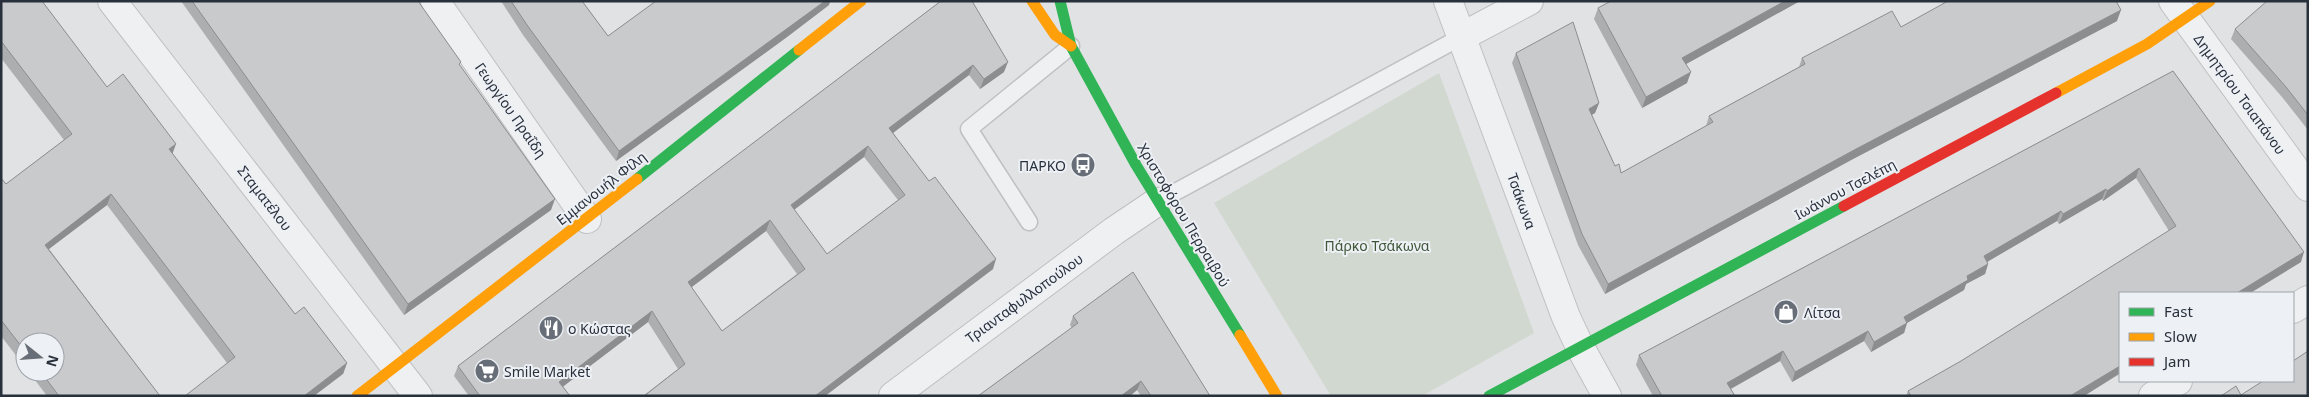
<svg xmlns="http://www.w3.org/2000/svg" width="2309" height="397" font-family="'Noto Sans',sans-serif">
  <rect width="100%" height="100%" fill="#e0e2e4"/>
  <!-- green -->
  <path fill="#d1d8d0" d="M1439,73L1534,333L1422,396H1331L1214,203Z"/>
  <g fill="none" stroke-linecap="round" stroke-linejoin="round">
    <defs>
      <g id="lane">
        <path d="M1157,202L1461,37"/>
        <path d="M1029,222L969,129L1071,46"/>
      </g>
      <g id="street">
        <path d="M112,1L418,396"/>
        <path d="M435,1L587,219"/>
        <path d="M1448,1L1566,317L1580,347L1607,396"/>
        <path d="M2173,1L2308,187"/>
        <path d="M1461,37L1529,1"/>
        <path d="M2293,309L2308,300"/>
        <path d="M893,396L1114,231L1157,202"/>
        <path d="M2153,396L2178,381"/>
      </g>
    </defs>
    <!-- lane casing -->
    <use href="#lane" stroke="#bec0c2" stroke-width="19"/>
    <!-- street casing -->
    <use href="#street" stroke="#bec0c2" stroke-width="30"/>
    <!-- lane -->
    <use href="#lane" stroke="#eff0f1" stroke-width="16"/>
    <!-- street -->
    <use href="#street" stroke="#eff0f1" stroke-width="28"/>
    <!-- fast -->
    <g stroke="#30b455" stroke-width="11">
      <path d="M1060,1L1071,46L1136,165L1240,335"/>
      <path d="M637,179L799,50"/>
      <path d="M1489,396L1844,206"/>
    </g>
    <!-- slow -->
    <g stroke="#ff9f0a" stroke-width="11">
      <path d="M1032,1L1055,35L1071,46"/>
      <path d="M799,50L861,1"/>
      <path d="M2056,93L2147,44L2210,1"/>
      <path d="M1240,335L1277,396"/>
      <path d="M357,396L637,179"/>
    </g>
    <!-- jam -->
    <path stroke="#e5322d" stroke-width="11" d="M1844,206L2056,93"/>
  </g>
  <!-- wall -->
  <g fill="#acaeaf" fill-rule="evenodd">
    <path d="M1,1L107,87L172,153L295,314L347,363L343,374L227,363L107,205L49,249L160,396H47L29,372H55L25,342V367L1,336V178L6,184L64,140L1,58Z"/>
    <path d="M181,1H418L551,210L404,315Z"/>
    <path d="M501,1H582L608,36L656,1H830L829,5L787,37L616,161L523,35Z"/>
    <path d="M941,1L1004,72L980,89L969,75L893,133L993,269L825,396H643L678,369L648,322L563,386L570,396H469L454,376L458,366ZM864,157L898,200L827,254L794,210ZM766,231L797,274L722,331L691,287Z"/>
    <path d="M1800,1L1686,64L1687,83L1642,108L1594,19L1598,8Z"/>
    <path d="M2308,1V130L2282,97L2231,39L2235,29Z"/>
    <path d="M2117,21L1853,159L1605,294L1578,245L1512,63L1516,53L1599,103L1595,113L1591,115L1615,166L1621,173L1706,126L1709,116L1799,67L1802,58L1901,27Z"/>
    <path d="M2173,71L2301,262L2084,396H1906L1908,391L1961,361L2169,231L2136,178L2103,201L2102,199L2059,224L2057,221L1987,262L1988,264L1985,274L1966,284L1964,290L1907,323L1904,333L1871,352L1864,341L1792,382L1780,361L1731,389L1735,396H1653L1636,365L1639,355Z"/>
    <path d="M1073,316L1210,396H1141L1137,390L1130,396H978L1072,328L1070,325Z"/>
  </g>
  <!-- shaded-wall -->
  <g fill="#8c8d8f">
    <path d="M825,1H830L829,5L787,37L616,161L619,151Z"/>
    <path d="M1785,1H1800L1679,68L1682,58Z"/>
    <path d="M2121,10L2117,21L1853,159L1605,294L1608,284L1856,149Z"/>
    <path d="M1008,62L1004,72L980,89L984,79Z"/>
    <path d="M973,65L969,75L885,139L889,128Z"/>
    <path d="M1691,72L1687,83L1642,108L1646,97Z"/>
    <path d="M1599,103L1595,113L1585,119L1589,109Z"/>
    <path d="M176,144L172,155L169,149Z"/>
    <path d="M868,146L864,157L787,215L791,205Z"/>
    <path d="M2139,168L2136,178L2103,201L2107,191Z"/>
    <path d="M2106,189L2102,199L2059,224L2063,214Z"/>
    <path d="M111,194L107,205L41,255L45,245Z"/>
    <path d="M555,199L551,210L404,315L408,304Z"/>
    <path d="M2061,211L2057,221L1980,266L1984,256Z"/>
    <path d="M770,220L766,231L684,293L688,282Z"/>
    <path d="M2304,252L2301,262L2250,293H2237Z"/>
    <path d="M996,259L993,269L825,396H815Z"/>
    <path d="M1988,264L1985,274L1966,284L1964,290L1900,327L1904,317L1967,276Z"/>
    <path d="M652,311L648,322L556,392L559,382Z"/>
    <path d="M1907,323L1904,333L1871,352L1874,342Z"/>
    <path d="M1868,331L1864,341L1792,382L1795,372Z"/>
    <path d="M1783,351L1780,361L1723,393L1727,383Z"/>
    <path d="M347,363L343,374L314,396H304Z"/>
    <path d="M2120,366V373L2084,396H2070Z"/>
    <path d="M1141,381L1137,390L1130,396H1121Z"/>
  </g>
  <!-- building -->
  <g fill="#c8cacc" stroke="#8c8d8f" fill-rule="evenodd">
    <path d="M1,1H42L107,87L123,74L176,144L169,149L295,314L304,307L347,363L304,396H185L235,357L111,194L45,245L160,396H59L41,372H55V342H25V351L1,320V178L6,184L72,134L1,41Z"/>
    <path d="M192,1H418L461,62L459,64L555,199L408,304Z"/>
    <path d="M511,1H582L608,36L656,1H825L619,151L527,25Z"/>
    <path d="M941,1H972L1008,62L984,79L973,65L889,128L929,181L935,177L996,259L815,396H644L685,364L652,311L559,382L570,396H480L458,366ZM868,146L905,195L827,254L791,205ZM770,220L805,269L722,331L688,282Z"/>
    <path d="M1611,1H1785L1682,58L1691,72L1646,97L1598,8Z"/>
    <path d="M1948,1H2116L2121,10L1856,149L1608,284L1582,234L1516,53L1573,22L1599,103L1589,109L1615,166L1619,164L1621,173L1713,122L1709,116L1805,64L1802,58L1892,11L1901,27Z"/>
    <path d="M2267,1H2308V115L2286,87L2235,29Z"/>
    <path d="M2173,71L2304,252L2237,293H2120V366L2070,396H1911L1908,391L1961,361L2176,226L2139,168L2107,191L2106,189L2063,214L2061,211L1984,256L1988,264L1967,276L1968,280L1904,317L1907,323L1874,342L1868,331L1795,372L1783,351L1727,383L1735,396H1662L1639,355Z"/>
    <path d="M1133,272L1210,396H1151L1141,381L1121,396H978L1078,323L1073,316Z"/>
    <path d="M2308,351V396H2221L2236,386L2241,395L2263,381H2293V361Z"/>
  </g>
  <!-- icons -->
  <defs>
    <symbol id="bus-disc" viewBox="-11 -11 22 22"><circle r="9.5" fill="#686e77" stroke="#edf0f4"/><path d="M-5-6H5V4H4V6H2V4H-2V6H-4V4H-5ZM-3.5-4V0h7V-4ZM-3.5 1.2v1.5H-2V1.2ZM2 1.2v1.5H3.5V1.2Z" fill="#fff"/></symbol>
    <symbol id="shop-disc" viewBox="-11 -11 22 22"><circle r="9.5" fill="#686e77" stroke="#edf0f4"/><path d="M-5-2.5h2.3a2.7 3.5 0 0 1 5.4 0H5L5.5 6h-11ZM-1.5-2.5h3a1.5 2.3 0 0 0-3 0Z" fill="#fff"/></symbol>
    <symbol id="restaurant-disc" viewBox="-11 -11 22 22"><circle r="9.5" fill="#686e77" stroke="#edf0f4"/><path d="M-5-6h1v4h1v-4h1v4h1v-4h1v5L-1.5 .5V6h-2V.5L-5-1ZM5-6V6H3V1.5H1.5Q1.5-4 5-6Z" fill="#fff"/></symbol>
    <symbol id="supermarket-disc" viewBox="-11 -11 22 22"><circle r="9.5" fill="#686e77" stroke="#edf0f4"/><path d="M-6-5.5h2.5l.6 2H6L4.5 2H-2.5L-4.4-4H-6ZM-1.5 3.2a1.3 1.3 0 1 0 .1 0ZM3 3.2a1.3 1.3 0 1 0 .1 0Z" fill="#fff"/></symbol>
  </defs>
  <g fill-rule="evenodd">
    <use href="#bus-disc" x="1069" y="151" width="28" height="28"/>
    <use href="#shop-disc" x="1772" y="298" width="28" height="28"/>
    <use href="#restaurant-disc" x="537" y="314" width="28" height="28"/>
    <use href="#supermarket-disc" x="473" y="357" width="28" height="28"/>
  </g>
  <g text-anchor="middle" dominant-baseline="central" stroke-width="4" stroke-linejoin="round" paint-order="stroke">
    <!-- street labels -->
    <g font-size="14" fill="#28303c" stroke="#edf0f4">
      <text transform="translate(2240 94) rotate(54)">Δημητρίου Τσιαπάνου</text>
      <text transform="translate(511 110) rotate(55)">Γεωργίου Πραΐδη</text>
      <text transform="translate(601 188) rotate(-38)">Εμμανουήλ Φίλη</text>
      <text transform="translate(1845 189) rotate(-28)">Ιωάννου Τσελέπη</text>
      <text transform="translate(265 198) rotate(52)">Σταματέλου</text>
      <text transform="translate(1522 201) rotate(70)">Τσάκωνα</text>
      <text transform="translate(1184 215) rotate(59)">Χριστοφόρου Περραιβού</text>
      <text transform="translate(1024 298) rotate(-36)">Τριανταφυλλοπούλου</text>
    </g>
    <!-- poi labels -->
    <g font-size="14" fill="#28303c" stroke="#edf0f4" text-anchor="start">
      <text x="1066" y="165" text-anchor="end">ΠΑΡΚΟ</text>
      <text x="1804" y="312">Λίτσα</text>
      <text x="568" y="328">ο Κώστας</text>
      <text x="504" y="371">Smile Market</text>
    </g>
    <!-- park labels -->
    <g font-size="14" fill="#3e5637" stroke="#edf0f4">
      <text x="1377" y="245">Πάρκο Τσάκωνα</text>
    </g>
  </g>
  <!-- border -->
  <rect width="2309" height="397" fill="none" stroke="#28303c" stroke-width="5"/>
  <!-- legend -->
  <rect x="2119" y="292" width="175" height="90" fill="#edf0f4" stroke="#9ea3aa"/>
  <rect x="2129" y="308" width="25" height="8" fill="#30b455" stroke="#9ea3aa"/>
  <text x="2164" y="317" font-size="15" fill="#28303c">Fast</text>
  <rect x="2129" y="333" width="25" height="8" fill="#ff9f0a" stroke="#9ea3aa"/>
  <text x="2164" y="342" font-size="15" fill="#28303c">Slow</text>
  <rect x="2129" y="358" width="25" height="8" fill="#e5322d" stroke="#9ea3aa"/>
  <text x="2164" y="367" font-size="15" fill="#28303c">Jam</text>
  <!-- north arrow -->
  <g transform="translate(40 357) rotate(107)"><circle r="24" fill="#edf0f4" stroke="#9ea3aa"/>
  <path d="M0-4L9 19L0 12L-9 19Z" fill="#686e77"/>
  <text y="-8" font-size="14" font-weight="bold" text-anchor="middle" fill="#28303c">N</text>
  </g>
</svg>
